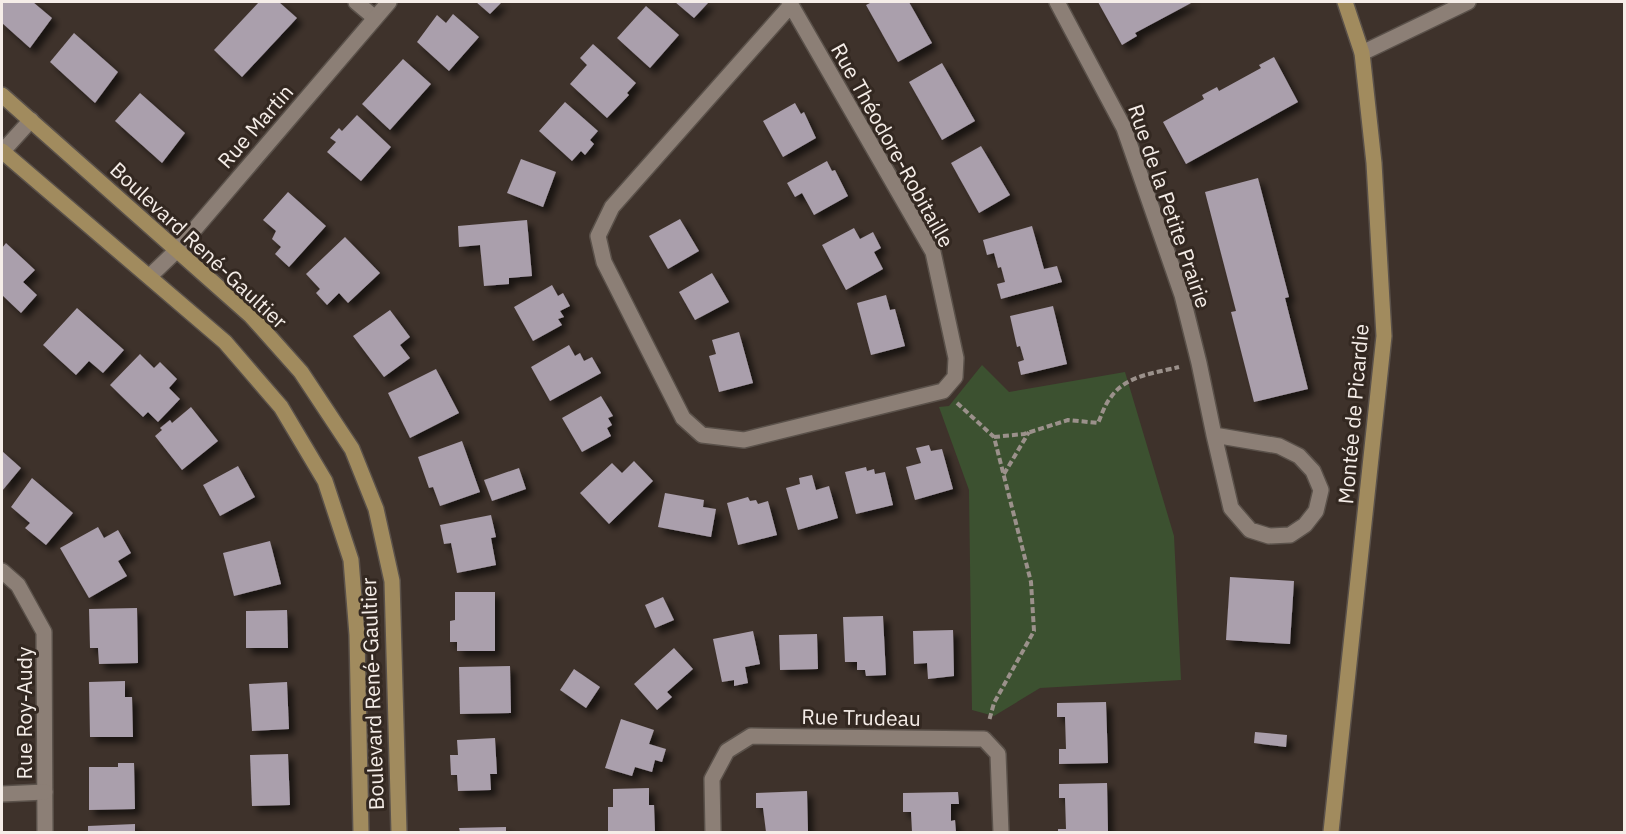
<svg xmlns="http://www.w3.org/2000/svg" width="1626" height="834" font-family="'IBM Plex Sans',sans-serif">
  <defs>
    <filter id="shadow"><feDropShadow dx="5.5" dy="5.5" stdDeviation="3" flood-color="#0009"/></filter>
  </defs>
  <rect width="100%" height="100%" fill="#3e322b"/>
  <!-- green -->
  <path fill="#3c5130" d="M982,365L1009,392L1125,372L1174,536L1181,680L1040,688L994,716L972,710L969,490L939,407L949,406Z"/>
  <!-- building -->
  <g fill="#aa9fac" filter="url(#shadow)">
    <path d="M2,2H33L52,18L30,48L2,23Z"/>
    <path d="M259,2H279L297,18L242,77L214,50Z"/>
    <path d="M476,2H502L490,14Z"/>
    <path d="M675,2H709L694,18Z"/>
    <path d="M872,2H909L932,43L898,62L866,5Z"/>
    <path d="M1098,2H1193L1135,33L1137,36L1122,45Z"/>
    <path d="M646,6L679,35L650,68L617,38Z"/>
    <path d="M453,14L479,37L449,71L417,42L437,15L446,23Z"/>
    <path d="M74,33L118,72L95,103L50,62Z"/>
    <path d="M593,44L636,83L627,93L629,95L607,118L570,84L587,65L580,58Z"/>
    <path d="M1274,57L1298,102L1186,164L1163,122L1204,99L1202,95L1217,87L1219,91L1261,68L1259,65Z"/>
    <path d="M403,59L431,84L390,130L362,104Z"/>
    <path d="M942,63L975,121L942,140L909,82Z"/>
    <path d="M140,93L185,133L162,163L115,121Z"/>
    <path d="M565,102L598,131L590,140L594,144L585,155L581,151L572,161L539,131Z"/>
    <path d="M795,103L801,114L804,112L816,138L783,157L763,121Z"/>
    <path d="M357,115L391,147L361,181L327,152L336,142L330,138L339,128L342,131Z"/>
    <path d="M981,146L1010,195L979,213L951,163Z"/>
    <path d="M521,159L556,172L543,207L507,193Z"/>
    <path d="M827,161L832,171L835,170L848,196L814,215L802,193L795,197L787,183Z"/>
    <path d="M1258,178L1289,297L1285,298L1308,389L1254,402L1231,312L1236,311L1205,192Z"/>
    <path d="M288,192L326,226L289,267L275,254L281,247L272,239L276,231L263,220Z"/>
    <path d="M680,219L699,251L668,269L649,236Z"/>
    <path d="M527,220L532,276L509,278V284L484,286L480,245L459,247L458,226Z"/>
    <path d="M1032,226L1044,269L1057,266L1062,282L1001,299L997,284L1005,282L1001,267L998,268L994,253L987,255L983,240Z"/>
    <path d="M854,228L860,239L873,232L881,248L874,252L883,269L846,290L822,245Z"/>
    <path d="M345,237L380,273L348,303L339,293L327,305L316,293L320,289L306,274Z"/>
    <path d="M6,243L35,270L23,282L37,295L21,313L2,295V248Z"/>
    <path d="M712,273L729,302L695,320L679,292Z"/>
    <path d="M552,285L558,296L563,293L570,306L560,311L564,317L558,319L562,325L533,341L514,307Z"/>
    <path d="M886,295L890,310L895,309L905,346L871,355L857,303Z"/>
    <path d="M1053,306L1067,364L1021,375L1018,362L1024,360L1020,346L1017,347L1010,316Z"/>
    <path d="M77,308L124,350L103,373L89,361L76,375L43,345Z"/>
    <path d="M390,310L410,337L400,345L410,358L384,377L353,336Z"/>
    <path d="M739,332L753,383L719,392L709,356L716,354L712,340Z"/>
    <path d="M569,345L575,356L580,353L584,361L592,357L601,373L550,401L531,367Z"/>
    <path d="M140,354L154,368L160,362L177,379L169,388L180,399L158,422L148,412L143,417L110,385Z"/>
    <path d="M436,369L459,413L410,438L388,393Z"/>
    <path d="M601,396L613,416L608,418L612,425L607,428L611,436L582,452L562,418Z"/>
    <path d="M191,407L218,441L182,470L155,436L162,430L160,428L170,420L172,423Z"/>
    <path d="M462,441L480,492L440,506L433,487L429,488L418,457Z"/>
    <path d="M929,445L931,451L942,449L953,489L915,500L906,467L921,463L916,448Z"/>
    <path d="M2,451L21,468L2,491Z"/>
    <path d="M634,461L653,481L609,524L580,493L612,463L622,473Z"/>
    <path d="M238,466L255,497L220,516L203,485Z"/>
    <path d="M866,467L867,471L874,469L875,474L885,472L893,505L856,514L845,472Z"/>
    <path d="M519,468L526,489L492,501L484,480Z"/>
    <path d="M812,475L816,490L829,486L838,518L798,530L786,488L800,484L799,478Z"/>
    <path d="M32,478L73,513L46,545L25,528L30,523L11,507Z"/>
    <path d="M665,493L704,500L703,507L716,509L711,537L658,527Z"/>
    <path d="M748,497L750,501L756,500L758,504L768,501L777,535L738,545L727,503Z"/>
    <path d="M491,515L496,537L491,538L496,565L457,573L451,543L444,544L440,525Z"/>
    <path d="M98,527L104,538L118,530L131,553L118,561L127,576L89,598L60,548Z"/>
    <path d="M270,541L281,584L234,596L223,553Z"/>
    <path d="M1230,577L1294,581L1290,644L1226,640Z"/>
    <path d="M455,592H495V651H457V642H450V621L455,620Z"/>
    <path d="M663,597L674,620L655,628L645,605Z"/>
    <path d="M137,608L138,663L99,664L98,648H90L89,609Z"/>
    <path d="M287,610L288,648H246V611Z"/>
    <path d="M883,616L886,675L866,676L865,670H857V662H845L843,617Z"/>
    <path d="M953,630L954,676L928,679L927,663L914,664L913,631Z"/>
    <path d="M753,631L760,664L745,667L748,683L734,686V680L722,682L713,639Z"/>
    <path d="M817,634L818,669L780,670L779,635Z"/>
    <path d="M674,648L693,669L667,692L672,697L657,710L634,684Z"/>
    <path d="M510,666L511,713L460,714L459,667Z"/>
    <path d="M574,669L600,687L586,708L560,690Z"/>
    <path d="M125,681V697H132L133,737H90L89,682Z"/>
    <path d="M287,682L289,729L252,731L249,684Z"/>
    <path d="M1106,702L1108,763L1059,764V749H1066L1065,717H1057V703Z"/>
    <path d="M621,719L654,730L649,744L666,749L662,762L655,760L652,772L635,767L632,776L605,768Z"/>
    <path d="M1255,732L1287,735L1286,747L1254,743Z"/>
    <path d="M495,738L497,774H490L491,790L458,791L457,775H451L450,755H458L457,740Z"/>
    <path d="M288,754L290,805L252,806L250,755Z"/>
    <path d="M118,763H134L135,809L89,810V767H118Z"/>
    <path d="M1107,783L1108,832H1058V829H1066L1065,798H1059V784Z"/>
    <path d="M649,788V805H654L655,832H608V807H613V789Z"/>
    <path d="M807,791L808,832H766L763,808H756V793Z"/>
    <path d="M958,792L959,804H951V821L955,820L956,832H912L911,812H903V793Z"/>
    <path d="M135,824V832H88V826Z"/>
    <path d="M506,827V832H460L459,828Z"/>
  </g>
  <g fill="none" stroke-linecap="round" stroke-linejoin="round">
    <defs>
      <g id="street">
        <path d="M356,2L375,18"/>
        <path d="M789,2L791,5L933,252L956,358L955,377L943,391L744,440L702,435L683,418L604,262L598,236L612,207L791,5"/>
        <path d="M1057,2L1124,128L1182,295L1199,363L1214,435L1231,508L1250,530L1269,536L1290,535L1305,525L1316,511L1321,490L1313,471L1299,456L1279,446L1214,435"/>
        <path d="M1362,53L1468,2"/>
        <path d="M2,152L31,120"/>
        <path d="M150,276L176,251L389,2"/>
        <path d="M2,571L18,585L44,632L45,832"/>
        <path d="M2,794L45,792"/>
        <path d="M713,832L712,779L727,751L751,736L984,739L998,754L1001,832"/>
      </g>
      <g id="secondary">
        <path d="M2,95L251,316L301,372L352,449L376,509L392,581L399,832"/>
        <path d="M2,151L225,342L281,407L325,481L351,560L357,635L361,832"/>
        <path d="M1331,832L1384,336L1374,163L1362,53L1345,2"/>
      </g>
    </defs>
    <!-- street casing -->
    <use href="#street" stroke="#5a514a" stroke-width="18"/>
    <!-- secondary casing -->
    <use href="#secondary" stroke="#5a514a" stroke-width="18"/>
    <!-- path -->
    <g stroke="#9b918b" stroke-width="4" stroke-dasharray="6 3" stroke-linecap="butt">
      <path d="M957,403L994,437L1031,582L1034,631L994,703L989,721"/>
      <path d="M994,437L1024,434L1068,420L1098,423C1102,414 1105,404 1111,397C1126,375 1156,373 1179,367"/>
      <path d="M1004,474L1029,432"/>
    </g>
    <!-- street -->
    <use href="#street" stroke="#8c7f76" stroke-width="15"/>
    <!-- secondary -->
    <use href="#secondary" stroke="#a18b5e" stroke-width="15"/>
  </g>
  <g text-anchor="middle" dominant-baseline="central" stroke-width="6" stroke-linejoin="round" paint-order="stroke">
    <!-- street labels -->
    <g font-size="21" fill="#f5ede8" stroke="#332821">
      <text transform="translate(255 126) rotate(-49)">Rue Martin</text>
      <text transform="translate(893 145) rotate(61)">Rue Théodore-Robitaille</text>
      <text transform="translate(1170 206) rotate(71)">Rue de la Petite Prairie</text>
      <text transform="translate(199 245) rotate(43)">Boulevard René-Gaultier</text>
      <text transform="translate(1353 414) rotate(-85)">Montée de Picardie</text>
      <text transform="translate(372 694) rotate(-92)">Boulevard René-Gaultier</text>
      <text transform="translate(24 713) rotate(-90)">Rue Roy-Audy</text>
      <text transform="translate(861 717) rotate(1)">Rue Trudeau</text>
    </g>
  </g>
  <!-- border -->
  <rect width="1626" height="834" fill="none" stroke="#f5ede8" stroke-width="6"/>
</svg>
